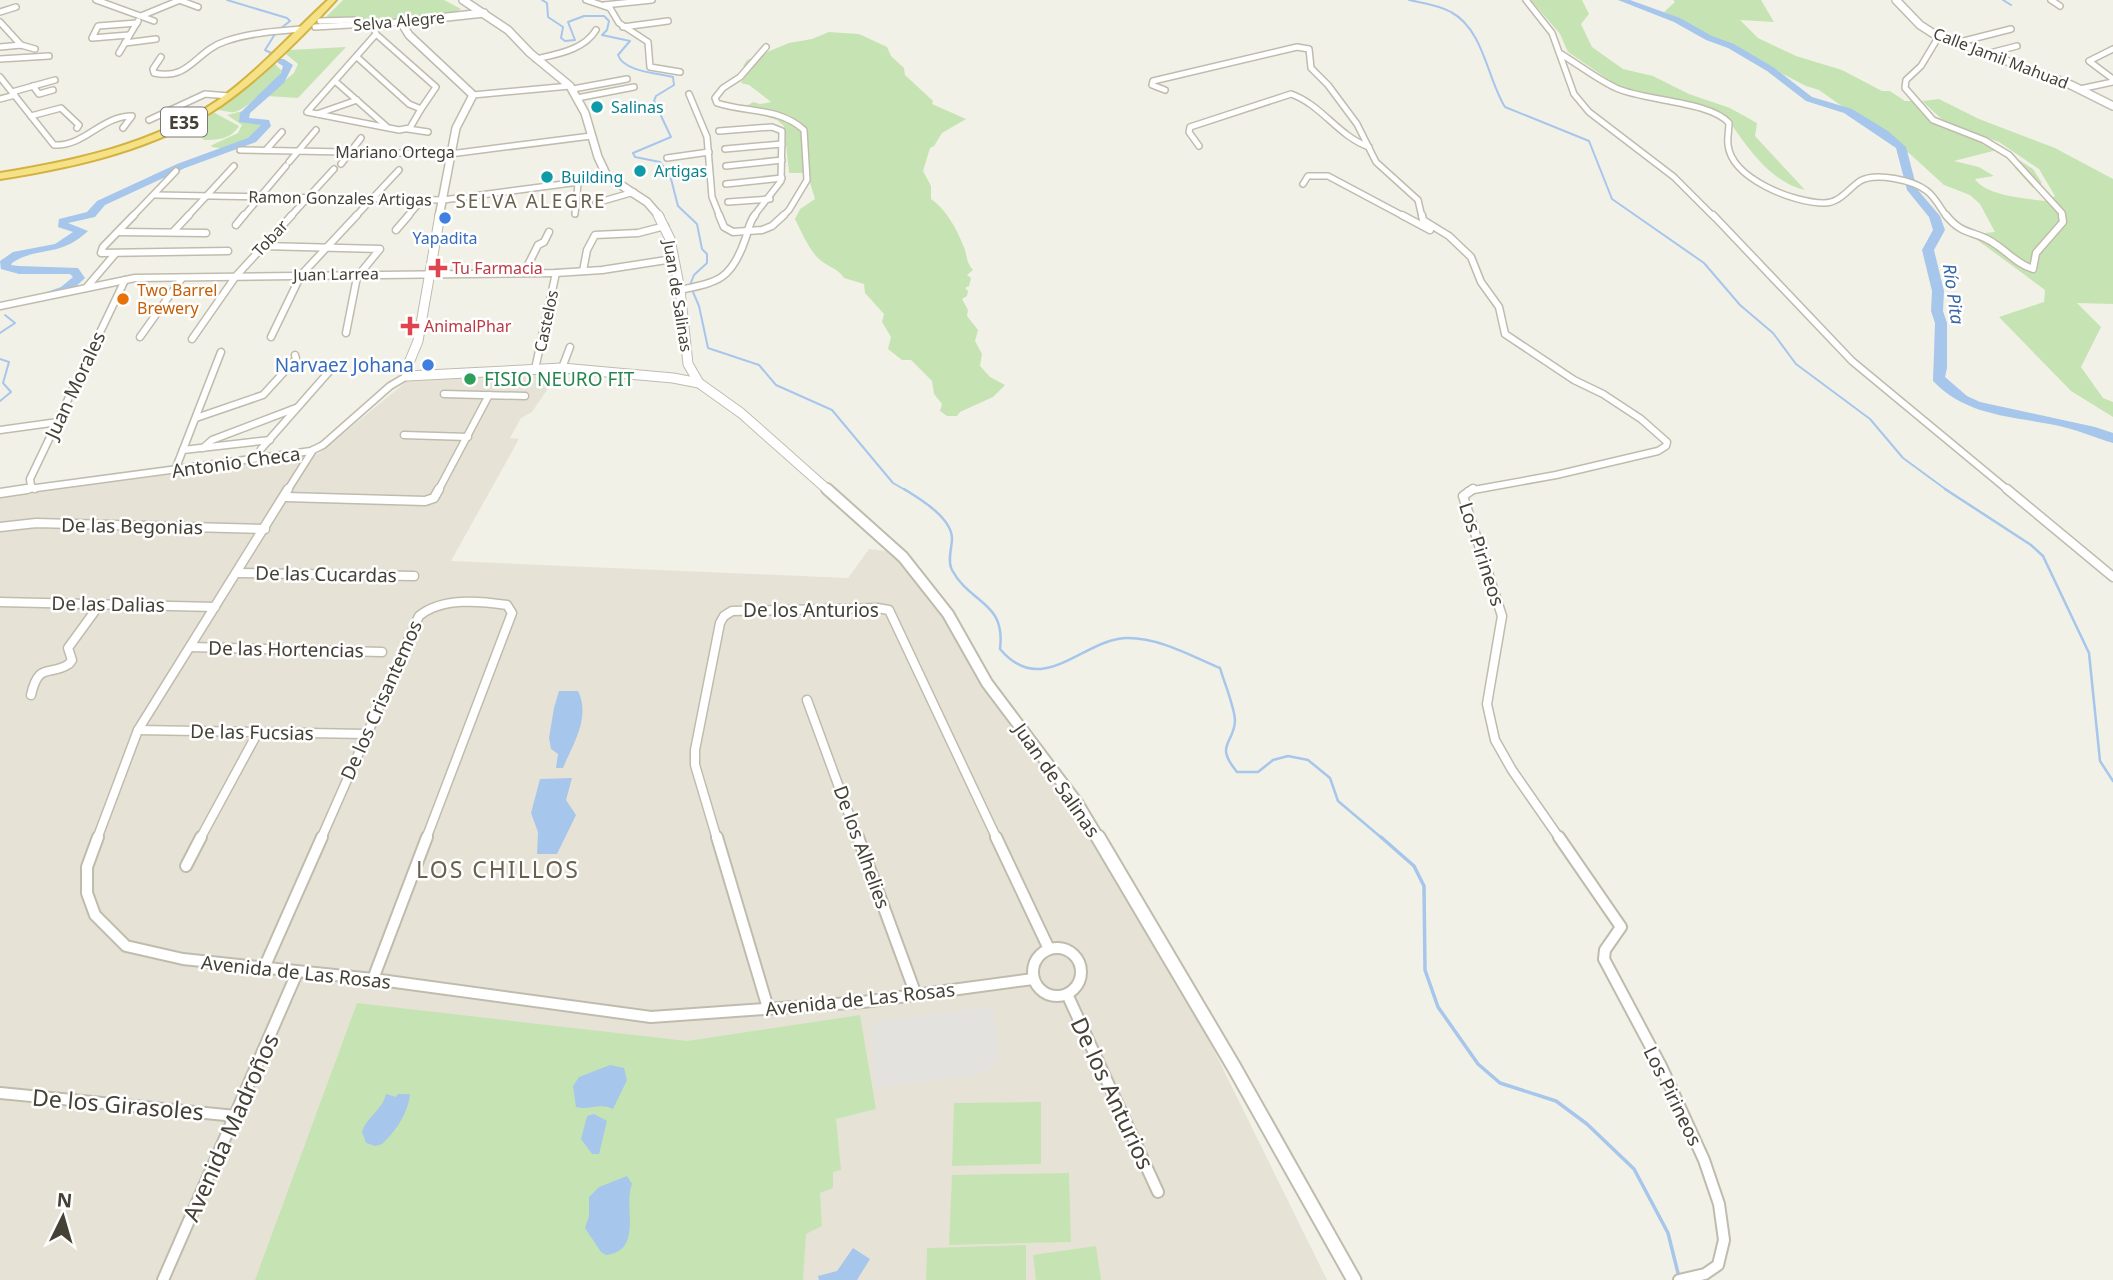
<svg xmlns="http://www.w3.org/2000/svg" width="2113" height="1280" font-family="'Noto Sans',sans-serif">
  <rect width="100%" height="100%" fill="#f2f1e7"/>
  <!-- residential -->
  <path fill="#e6e3d6" d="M560,371L532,412L521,418L510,438L519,439L451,561L848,578L869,549L888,551L906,568L1114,847L1327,1280H0V497L318,454L406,382L425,377Z"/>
  <!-- green -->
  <g fill="#c6e4b3">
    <path d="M343,0H444L461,9L450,15L372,22L324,19Z"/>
    <path d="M1531,0H1582L1589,14L1581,24L1592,47L1623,69L1653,76L1689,94L1730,108L1757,123L1755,136L1805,190C1769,182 1745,144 1725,115L1621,88L1568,52L1560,34Z"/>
    <path d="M1673,0H1761L1774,22L1740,20L1758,38L1796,56L1842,70L1882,91H1890L1905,101H1913L1932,123L1994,144L2033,169L2042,183L2033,188L2015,168L2018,164L1997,150L1954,161L1979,167L1994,176L1975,179C1986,196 2028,199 2048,201L2055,196L2039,169L1999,142L1946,123L1922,101L1939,99L1979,119L2055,148L2113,179V304L2077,303L2101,327L2081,367L2103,398L2113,402V417L2071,391L1999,317L2044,302L2045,290L1976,239L1966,235L1995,232L1980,204L1970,195L1944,185L1910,154L1819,90L1806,86L1664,12L1675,2Z"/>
    <path d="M829,32L859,34L887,47L891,56L904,68L905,75L933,101L932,104L966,119L942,133L934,146L930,148L923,171L931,186V199C946,209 956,228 963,245C968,255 965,261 973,270L967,275L971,278L969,286L965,288L968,291L967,296L962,299L968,310L967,316L978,330L975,341L982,354L980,366L990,377L1005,385L993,397L960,412L957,416H947L940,411L942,404L934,394L932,381L911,360H902L888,349L891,337L882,322L884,314L865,293L864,284L844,278C838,268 828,267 820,260C809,250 802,233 795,219L800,209L815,199L807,173H789L784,126L777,120L728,104L748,105L753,102L760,104L771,102L749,85L741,83L748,70L743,66L747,60L789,43L812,39Z"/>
    <path d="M346,47L298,98L266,96L294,73L298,64L286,54L289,50Z"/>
    <path d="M275,64L282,71C276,81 247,110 234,112C229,113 222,110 217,110Z"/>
    <path d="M243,111L240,121L262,123C256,143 228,153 210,146L238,133L242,125L227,115Z"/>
    <path d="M213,112L239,126C231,139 218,140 204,140L189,123Z"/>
    <path d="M357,1003L687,1041L860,1015L876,1109L836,1119L841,1170L833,1172V1188L820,1193L822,1226L806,1234L803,1280H255Z"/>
    <path d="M1041,1102V1164L952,1166L954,1103Z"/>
    <path d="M1069,1173L1071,1242L949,1245L952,1175Z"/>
    <path d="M1026,1245V1280H926L927,1248Z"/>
    <path d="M1096,1246L1101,1280H1036L1033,1255Z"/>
  </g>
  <!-- parking -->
  <path fill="#e4e2df" d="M983,1007L994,1012L998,1060L985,1073L876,1088L870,1023Z"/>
  <!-- water -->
  <g fill="#a7c6eb">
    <path d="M559,691H578C591,717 573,744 563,768H556L558,754L551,749L549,738L554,708Z"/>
    <path d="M572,778L566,800L576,815L557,854H537L538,832L531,813L540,779Z"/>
    <path d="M610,1065L624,1068L627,1080L613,1109C599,1102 589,1111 576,1107L573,1086L579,1077Z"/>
    <path d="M386,1094L396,1097L398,1094H410C408,1114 395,1132 382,1144L375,1146L366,1143L362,1132C367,1116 382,1111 386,1094Z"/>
    <path d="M594,1114L607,1121L599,1154H592L581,1139L587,1116Z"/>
    <path d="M627,1176L632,1184C623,1206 644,1251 606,1255L601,1252L585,1228L589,1216V1197L599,1187Z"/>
    <path d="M853,1248L870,1259L857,1280H819L818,1276L837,1271Z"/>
  </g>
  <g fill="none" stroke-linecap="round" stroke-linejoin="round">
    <!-- stream-far2 -->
    <g stroke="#a7c6eb" stroke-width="2">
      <path d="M227,0L287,18L290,21L280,29"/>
      <path d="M542,0L547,3L548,17L563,27L561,38L565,41L575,40L568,22L584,16H604L609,21L607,30L602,35L630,41L618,55C624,72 658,73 673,77L674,85L656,96L654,101L671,137L633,153L635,157L660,162L670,175L678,206L697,224L702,249L707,254V263L694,275L690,285L699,306L708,348L759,365L776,385L832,410L893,483L907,491"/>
      <path d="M1409,0C1423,3 1439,5 1451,12C1484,30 1487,78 1505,107L1589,141L1612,199L1704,263L1740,305L1773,333L1796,364L1870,419L1903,458L1948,491"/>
      <path d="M2003,0L2011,5"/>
      <path d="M273,54L265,50L275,34"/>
      <path d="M0,333L15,323L5,315"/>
      <path d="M0,359L9,362L3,383L11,392L0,401"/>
    </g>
    <!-- stream-far1 -->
    <g stroke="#a7c6eb" stroke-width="2.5">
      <path d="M904,489C920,499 951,517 952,538C952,548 947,561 952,570C970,604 1006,601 1000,649C1043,700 1083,638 1128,638C1160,638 1191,656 1220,668C1224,682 1235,708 1235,721C1234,744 1214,744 1237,772H1258L1273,760L1288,756L1308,760L1330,778L1338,801L1383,839"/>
      <path d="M1945,489L2031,545L2043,556L2089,653L2100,761L2113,781"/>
    </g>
    <!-- stream -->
    <path stroke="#a7c6eb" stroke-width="3.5" d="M1381,837L1414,866L1424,886L1425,970L1438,1007L1478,1064L1500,1083L1556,1101L1587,1124L1634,1169L1668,1233L1679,1277"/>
    <!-- river -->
    <g fill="#a7c6eb" fill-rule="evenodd">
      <path d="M1618,0H1630L1680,18L1712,36L1734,44L1773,67L1812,97L1852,109L1888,131L1906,147L1917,189L1940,216L1945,230L1934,250L1944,291L1943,311L1947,323V368L1945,377L1967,396L1980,402L2095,427L2113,433V443C2093,437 2075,429 2055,425C2010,416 1967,416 1933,381L1935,323L1931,311L1932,291L1922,250L1933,230L1929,217L1907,190L1896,148L1844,113L1806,101L1767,71L1728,48L1706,40L1674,22Z"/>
      <path d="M278,59H284L293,65L284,83L250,113L249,118L269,120L271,126L256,142L185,168L105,205L95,217L68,223L88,231C60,258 37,246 12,263L11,265L19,266L78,268L85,278L69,293L47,298L41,294L61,287L73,277L70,274H19L1,269L0,261L13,252L55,244L73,232L58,227L59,219L87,212L97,201L177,164L248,138L261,125L239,122L240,113L281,73L283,66L278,63Z"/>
    </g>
    <defs>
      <g id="minor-far3">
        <path d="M96,0L154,21"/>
        <path d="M179,0L198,7"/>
        <path d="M586,0L610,8L619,23L648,42L650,67L680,72"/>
        <path d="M1526,0L1552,33L1574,94L1589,112L1674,177L1714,217"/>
        <path d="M2051,0L2060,6"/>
        <path d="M604,5L652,0"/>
        <path d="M0,12L16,7"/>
        <path d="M141,16L180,0"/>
        <path d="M320,21L356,20"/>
        <path d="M0,22L21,45"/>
        <path d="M384,23L374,28L376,34L436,87L421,109"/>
        <path d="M315,27L401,22"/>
        <path d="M623,27L668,21"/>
        <path d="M129,35L92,38L98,26L137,23"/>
        <path d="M1939,36L1921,66L1906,80L1905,88L1933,120L1984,140L2009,155L2062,213V217"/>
        <path d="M125,43L156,39"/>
        <path d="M1956,43L2011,29"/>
        <path d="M0,47L21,45L35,49"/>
        <path d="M766,47L740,77L723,88L715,98L717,103C747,113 779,107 804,130L807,180L789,210L782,217"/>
        <path d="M2113,49L2089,61L2113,79"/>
        <path d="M119,53L138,21"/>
        <path d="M1561,54C1579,65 1597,79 1616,88C1644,101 1710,101 1729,123C1729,130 1727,138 1728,145C1732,179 1794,203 1824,203C1840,203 1848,189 1860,181C1876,172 1913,180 1927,191C1935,197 1941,209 1947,217"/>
        <path d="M1986,54L2017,46"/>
        <path d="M161,57L153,69L154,73C190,81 195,51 226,41C250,33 276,31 302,29"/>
        <path d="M357,57L409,104L421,109L410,128L399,130L307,112L376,34"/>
        <path d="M0,59L49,56"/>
        <path d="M536,59C557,54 584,50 596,30"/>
        <path d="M0,77L54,145C84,147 101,116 132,116L123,128"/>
        <path d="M335,81L386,126"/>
        <path d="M33,86L39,94L53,90"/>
        <path d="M573,89L627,79"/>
        <path d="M2080,89L2113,82"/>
        <path d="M1165,90L1152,85L1153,81L1297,47L1309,49L1311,68L1328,85L1357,124L1376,162L1418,200L1422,217"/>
        <path d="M12,92L55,80"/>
        <path d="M689,94L707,137L712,197L720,217"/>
        <path d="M473,95L570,86"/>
        <path d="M577,98L634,87"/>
        <path d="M0,99L15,95"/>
        <path d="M317,114L357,100"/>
        <path d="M31,116L61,108L79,125L77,128"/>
        <path d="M149,120L205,94L229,96"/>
        <path d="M408,129L428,132"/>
        <path d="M719,131L772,127L782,131L781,181L753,217"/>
        <path d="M1199,146L1189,132L1190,127L1291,94C1322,105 1338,136 1369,147"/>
        <path d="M725,149L782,144"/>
        <path d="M240,150L450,154L591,136"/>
        <path d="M266,150L282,132"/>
        <path d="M667,158L709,152"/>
        <path d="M289,162L316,130"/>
        <path d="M341,164L361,138"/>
        <path d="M726,166L782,160"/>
        <path d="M726,184L782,178"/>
        <path d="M1303,184L1308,176H1328L1405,217"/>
        <path d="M155,195L443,200L609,178"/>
        <path d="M728,202L770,199"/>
        <path d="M596,203L634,192"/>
        <path d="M575,214L578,184"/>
        <path d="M132,217L176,171"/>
        <path d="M187,217L234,166"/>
        <path d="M243,217L286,166"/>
        <path d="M290,217L334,169"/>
        <path d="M355,217L399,170"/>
        <path d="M407,217L421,201"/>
      </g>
      <g id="minor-far2">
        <path d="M134,215L103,247L101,253L228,251"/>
        <path d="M719,215L724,227L733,232L762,230L772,226L784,215"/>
        <path d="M1402,215L1430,230"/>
        <path d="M1422,215L1423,220L1449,236L1471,257L1481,282L1499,307L1505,334L1574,380L1603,394L1641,419L1667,442L1666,446L1658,451L1556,475L1468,491"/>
        <path d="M1713,215L1852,361L2009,491"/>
        <path d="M1946,215C1963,237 1976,230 1995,244C2009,253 2017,264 2033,269L2036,253L2063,222L2062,215"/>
        <path d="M236,225L244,215"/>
        <path d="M396,230L409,215"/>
        <path d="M118,232L206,233"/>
        <path d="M173,232L189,215"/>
        <path d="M263,246L380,249L357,277L346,333"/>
        <path d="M583,271L587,250L595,235L638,233L665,226"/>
        <path d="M524,273L538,245L544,242L549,232"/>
        <path d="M86,288L115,254"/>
        <path d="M680,290C718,282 731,280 745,240C749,230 748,224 755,215"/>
        <path d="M0,306L135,278L556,273L602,270L673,259"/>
        <path d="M140,337L182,278"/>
        <path d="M271,337L301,275L357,215"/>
        <path d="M192,339L236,276L292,215"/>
        <path d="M562,368L570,347"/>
        <path d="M535,369L556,273"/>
        <path d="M444,394L525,396"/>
        <path d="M196,418L263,395L296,359L295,355"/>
        <path d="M0,430L58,422"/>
        <path d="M404,435L468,437"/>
        <path d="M203,448L212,440L296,408"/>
        <path d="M261,449L334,366"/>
        <path d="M183,450L270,440"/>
        <path d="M177,465L221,352"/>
        <path d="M35,489L31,486L30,479L125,280"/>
        <path d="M14,491L311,451L323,445L390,386L407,376"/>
        <path d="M287,491L313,450"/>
        <path d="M438,491L489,395"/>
      </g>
      <g id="minor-far1">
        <path d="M1473,489L1463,496L1502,616L1487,704L1495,740L1512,770L1560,839"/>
        <path d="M2007,489L2113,577"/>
        <path d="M0,493L27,489"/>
        <path d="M286,497L425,501L434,498L439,489"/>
        <path d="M0,527L36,523L265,529"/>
        <path d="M238,573L414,576"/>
        <path d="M0,602L215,607"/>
        <path d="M190,647L382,652"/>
        <path d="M31,695C39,661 49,677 69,664L72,660L68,648L100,604"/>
        <path d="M807,700L858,839"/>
        <path d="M138,730L365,734"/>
        <path d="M97,839L138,730L288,489"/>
        <path d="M200,839L258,732"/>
        <path d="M321,839L419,616C442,597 480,601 507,605L512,613L426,839"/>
        <path d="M717,839L695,765V750L720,623L724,616L732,611L877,608L889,610L997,839"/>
      </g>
      <g id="minor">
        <path d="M98,837L87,867V893L95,915L126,946L183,959L373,979L651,1017L863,1002L1033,979"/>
        <path d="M717,837L768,1008"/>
        <path d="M858,837L916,995"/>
        <path d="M996,837L1049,949"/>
        <path d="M1559,837L1621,927L1605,950L1604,959L1661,1066L1704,1160L1719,1204L1724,1240L1718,1265L1705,1274L1679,1280"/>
        <path d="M186,866L201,837"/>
        <circle cx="1057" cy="972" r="24"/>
        <path d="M264,968L322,837"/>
        <path d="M373,979L427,837"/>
        <path d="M1067,994L1158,1192"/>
        <path d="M0,1093L236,1116"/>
        <path d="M163,1280L297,973"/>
      </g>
      <g id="tertiary-far3">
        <path d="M463,0L508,30L530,53L570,86L585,113L598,157L607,176L647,202L660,217"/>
        <path d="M1896,0L1920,25L1934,34L2071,85L2113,106"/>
        <path d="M439,217L456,128L473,95L409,35L401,22L484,13"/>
      </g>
      <g id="tertiary-far2">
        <path d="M440,215L418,341L406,370L407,376L562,368L673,378L699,383L741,413L829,491"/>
        <path d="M658,215L670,239L680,290L688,364L699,383"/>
      </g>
      <path id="tertiary-far1" d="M827,489L903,557L948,614L987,683L1078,804L1099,839"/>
      <path id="tertiary" d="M1098,837L1234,1067L1354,1280"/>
      <path id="trunk" d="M328,0H336C303,36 262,77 222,105C157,149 76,167 0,179V173C74,161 154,144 217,101C258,72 291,34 328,0Z"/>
    </defs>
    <!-- minor-far3 casing -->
    <use href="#minor-far3" stroke="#c0bcad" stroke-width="8"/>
    <!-- minor-far2 casing -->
    <use href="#minor-far2" stroke="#c0bcad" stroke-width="9"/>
    <!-- minor-far1 casing -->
    <use href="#minor-far1" stroke="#c0bcad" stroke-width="11"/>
    <!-- minor casing -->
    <use href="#minor" stroke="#c0bcad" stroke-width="14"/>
    <!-- tertiary-far3 casing -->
    <use href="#tertiary-far3" stroke="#c0bcad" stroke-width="10"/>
    <!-- tertiary-far2 casing -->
    <use href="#tertiary-far2" stroke="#c0bcad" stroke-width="11"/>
    <!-- tertiary-far1 casing -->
    <use href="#tertiary-far1" stroke="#c0bcad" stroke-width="14"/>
    <!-- tertiary casing -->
    <use href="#tertiary" stroke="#c0bcad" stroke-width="17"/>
    <!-- trunk casing -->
    <use href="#trunk" stroke="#d3b241" stroke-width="4"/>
    <!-- minor-far3 -->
    <use href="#minor-far3" stroke="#fff" stroke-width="5"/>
    <!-- minor-far2 -->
    <use href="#minor-far2" stroke="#fff" stroke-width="6"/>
    <!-- minor-far1 -->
    <use href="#minor-far1" stroke="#fff" stroke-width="8"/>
    <!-- minor -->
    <use href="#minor" stroke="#fff" stroke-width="10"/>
    <!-- tertiary-far3 -->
    <use href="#tertiary-far3" stroke="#fff" stroke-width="7"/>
    <!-- tertiary-far2 -->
    <use href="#tertiary-far2" stroke="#fff" stroke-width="9"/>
    <!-- tertiary-far1 -->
    <use href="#tertiary-far1" stroke="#fff" stroke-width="10"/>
    <!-- tertiary -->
    <use href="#tertiary" stroke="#fff" stroke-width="13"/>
    <!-- trunk -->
    <use href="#trunk" fill="#f6e286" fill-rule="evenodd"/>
  </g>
  <!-- markers -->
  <g fill="#0f9aa8" stroke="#fff" stroke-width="2.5">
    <circle cx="597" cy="107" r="7"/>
    <circle cx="640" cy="171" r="7"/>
    <circle cx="547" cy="177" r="7"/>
  </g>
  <g fill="#3f7fe0" stroke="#fff" stroke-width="2.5">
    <circle cx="445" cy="218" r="7"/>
    <circle cx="428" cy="365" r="7"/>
  </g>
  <g fill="#e0444e" stroke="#fff" stroke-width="2.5">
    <path d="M434.5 257.5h7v7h7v7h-7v7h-7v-7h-7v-7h7z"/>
    <path d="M406.5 315.5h7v7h7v7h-7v7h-7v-7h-7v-7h7z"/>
  </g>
  <circle fill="#e8710a" stroke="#fff" stroke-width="2.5" cx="123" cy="299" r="7"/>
  <circle fill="#2e9e5b" stroke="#fff" stroke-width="2.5" cx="470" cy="379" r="7"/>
  <g text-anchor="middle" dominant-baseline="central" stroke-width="5" stroke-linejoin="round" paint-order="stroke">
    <!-- far-street labels -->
    <g font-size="16" fill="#454137" stroke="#fff">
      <text transform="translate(399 21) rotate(-5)">Selva Alegre</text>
      <text transform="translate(2001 58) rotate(21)">Calle Jamil Mahuad</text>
      <text x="395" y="152">Mariano Ortega</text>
      <text transform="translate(340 198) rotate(1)">Ramon Gonzales Artigas</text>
      <text transform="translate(270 238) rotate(-47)">Tobar</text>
      <text transform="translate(336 274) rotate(-1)">Juan Larrea</text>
      <text transform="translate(678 296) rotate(81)">Juan de Salinas</text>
      <text transform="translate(546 321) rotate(-78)">Castelos</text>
    </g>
    <!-- far-culture labels -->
    <g font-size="16" fill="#0d838f" stroke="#fff" text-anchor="start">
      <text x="611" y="107">Salinas</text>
      <text x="654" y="171">Artigas</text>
      <text x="561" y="177">Building</text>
    </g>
    <!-- far-shop labels -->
    <g font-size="16" fill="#366cbe" stroke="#fff">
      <text x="445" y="238">Yapadita</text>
    </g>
    <!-- far-health labels -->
    <g font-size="16" fill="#be3a42" stroke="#fff" text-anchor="start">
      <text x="452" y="268">Tu Farmacia</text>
      <text x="424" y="326">AnimalPhar</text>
    </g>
    <!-- far-food labels -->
    <g font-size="16" fill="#c56008" stroke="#fff" text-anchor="start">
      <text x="137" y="290">Two Barrel<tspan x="137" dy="18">Brewery</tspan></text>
    </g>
    <!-- shield labels -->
    <rect fill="#fff" stroke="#7d7a73" stroke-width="2" x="161" y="107.5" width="46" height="29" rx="5"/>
    <g font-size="18" font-weight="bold" fill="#454137">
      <text x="184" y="122">E35</text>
    </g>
    <!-- far-water labels -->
    <g font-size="18" font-style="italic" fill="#3768aa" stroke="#fff">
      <text transform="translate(1954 294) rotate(82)">Río Pita</text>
    </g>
    <!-- far-quarter labels -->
    <g font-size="19" letter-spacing="2" fill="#67614e" stroke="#fff">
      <text x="531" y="201">SELVA ALEGRE</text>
    </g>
    <!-- shop labels -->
    <g font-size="19" fill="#366cbe" stroke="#fff" text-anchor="end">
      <text x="414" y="365">Narvaez Johana</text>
    </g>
    <!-- leisure labels -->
    <g font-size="19" fill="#27864d" stroke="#fff" text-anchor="start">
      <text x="484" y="379">FISIO NEURO FIT</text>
    </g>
    <!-- street labels -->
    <g font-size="19" fill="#454137" stroke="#fff">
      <text transform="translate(75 385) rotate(-65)">Juan Morales</text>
      <text transform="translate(236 462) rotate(-8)">Antonio Checa</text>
      <text transform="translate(132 526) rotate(1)">De las Begonias</text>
      <text transform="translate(1482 554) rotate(72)">Los Pirineos</text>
      <text transform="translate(326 574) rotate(1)">De las Cucardas</text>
      <text transform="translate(108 604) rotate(1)">De las Dalias</text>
      <text x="811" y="610">De los Anturios</text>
      <text transform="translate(286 649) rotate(1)">De las Hortencias</text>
      <text transform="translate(381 700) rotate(-66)">De los Crisantemos</text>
      <text transform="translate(252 732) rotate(1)">De las Fucsias</text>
      <text transform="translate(1057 780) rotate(55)">Juan de Salinas</text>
      <text transform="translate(862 847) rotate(70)">De los Alhelies</text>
      <text transform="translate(296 972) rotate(6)">Avenida de Las Rosas</text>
      <text transform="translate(860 999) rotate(-6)">Avenida de Las Rosas</text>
      <text transform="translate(1673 1096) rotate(64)">Los Pirineos</text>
    </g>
    <!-- quarter labels -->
    <g font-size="23" letter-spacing="2" fill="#67614e" stroke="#fff">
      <text x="498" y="869">LOS CHILLOS</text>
    </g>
    <!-- near-street labels -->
    <g font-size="23" fill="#454137" stroke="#fff">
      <text transform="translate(1113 1093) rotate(65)">De los Anturios</text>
      <text transform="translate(118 1104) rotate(5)">De los Girasoles</text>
      <text transform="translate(230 1127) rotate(-66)">Avenida Madroños</text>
    </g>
  </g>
  <!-- north arrow -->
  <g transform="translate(63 1217) rotate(5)" stroke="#ffffff" stroke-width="5" paint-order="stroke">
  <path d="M0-5L12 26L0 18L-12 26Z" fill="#454137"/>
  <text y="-10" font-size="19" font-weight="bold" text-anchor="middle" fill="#454137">N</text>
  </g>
</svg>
